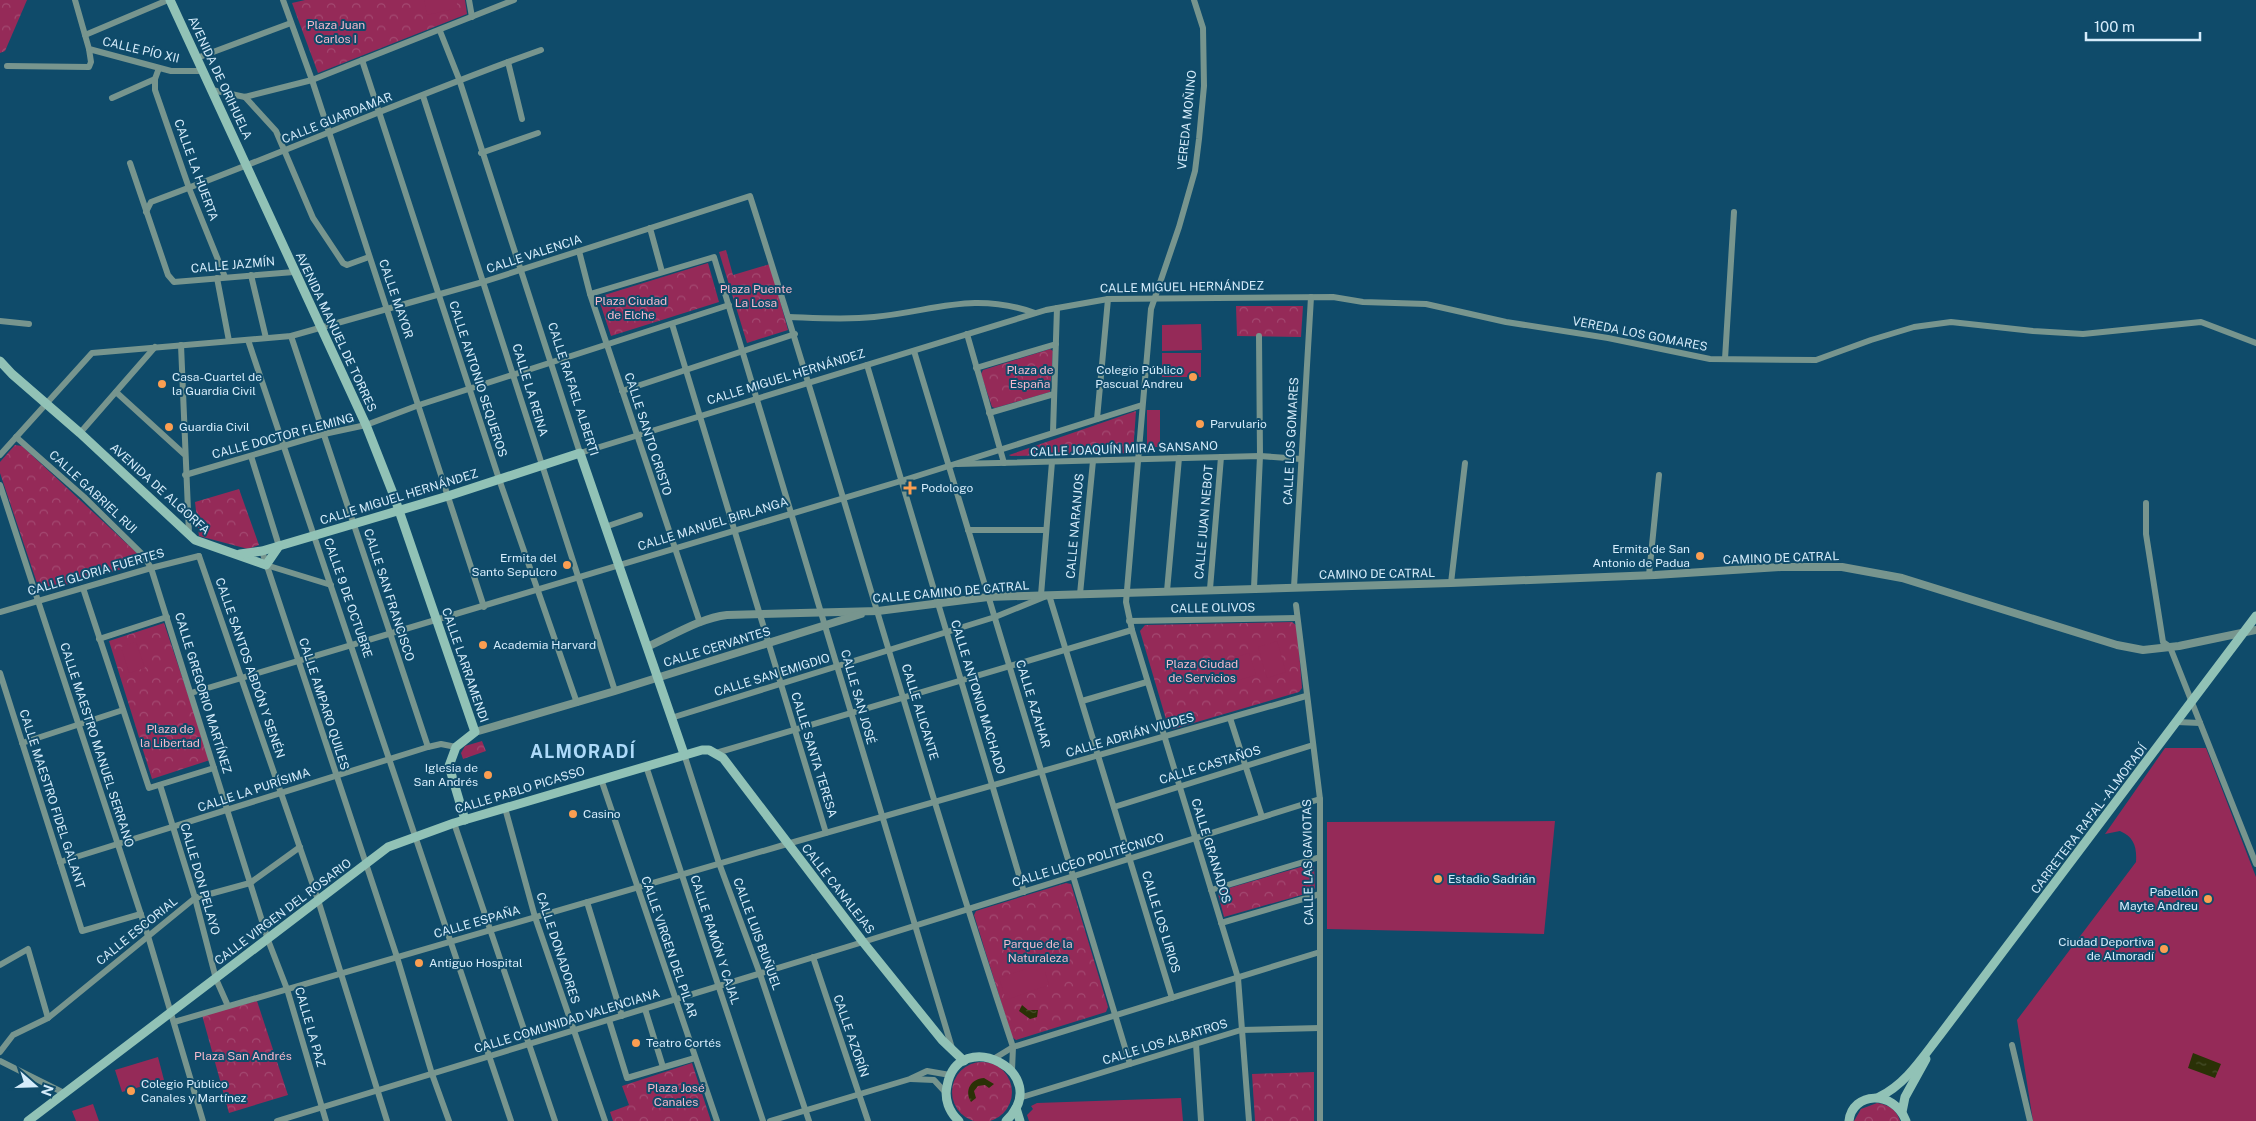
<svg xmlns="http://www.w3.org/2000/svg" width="2256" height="1121" font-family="'Public Sans',sans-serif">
  <defs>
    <pattern id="park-crowns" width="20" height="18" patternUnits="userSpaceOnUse" patternTransform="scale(1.25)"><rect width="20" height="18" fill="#952a58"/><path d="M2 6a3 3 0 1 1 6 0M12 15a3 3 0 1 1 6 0" fill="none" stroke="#a34971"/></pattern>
    <pattern id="water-ripples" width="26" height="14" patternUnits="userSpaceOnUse" patternTransform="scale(1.25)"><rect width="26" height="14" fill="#2a3106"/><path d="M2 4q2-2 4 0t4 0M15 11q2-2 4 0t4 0" fill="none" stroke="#484f2b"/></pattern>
  </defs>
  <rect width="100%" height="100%" fill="#0f4b6a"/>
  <!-- park -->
  <g fill="url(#park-crowns)">
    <path d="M0,0H27L5,51L0,53Z"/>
    <path d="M305,0H465L467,14L318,73L292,3Z"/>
    <path d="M726,250L733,275L770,264L788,330L747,343L719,252Z"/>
    <path d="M708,263L719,302L611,336L598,297Z"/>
    <path d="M1236,306H1303L1301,337L1237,336Z"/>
    <path d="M1050,349L1053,351L1050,392L995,408L992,407L981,374L983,370Z"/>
    <path d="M1136,411L1133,453L1011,456L1009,455Z"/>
    <path d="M15,445L22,446L139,555L142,559L140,564L40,592L0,473V462Z"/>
    <path d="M239,489L259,545L248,549L199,536L195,502Z"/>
    <path d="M1292,622L1297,626L1302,688L1299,692L1173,729L1168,726L1140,631L1145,625Z"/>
    <path d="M164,623L210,760L152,779L109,641Z"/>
    <path d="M482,741L486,751L463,759L461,753L465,746Z"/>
    <path d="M1311,864L1314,866L1315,888L1312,892L1224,917L1218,894L1219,891Z"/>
    <path d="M1066,883L1071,884L1108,1007L1106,1012L1016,1040L1012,1037L974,915L976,911Z"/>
    <path d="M257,1001L288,1095L229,1113L202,1015Z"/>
    <circle cx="982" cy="1092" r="30"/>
    <path d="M692,1063L711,1121H613L610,1112L629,1105L622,1086Z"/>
    <path d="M1314,1072V1121H1255L1252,1074Z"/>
    <path d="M1877,1103C1889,1105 1896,1109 1900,1121H1854L1861,1109Z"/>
  </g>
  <!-- pitch -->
  <g fill="#952a58">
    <path d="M424,0H456L458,8L427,15Z"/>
    <path d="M1201,324L1202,350L1162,351V325Z"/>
    <rect x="1162" y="353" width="39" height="24"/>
    <rect x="1147" y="410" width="13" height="37"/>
    <path d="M1277,641L1286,672L1267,678L1258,647Z"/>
    <path d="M136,642L145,668L129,673L121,647Z"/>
    <path d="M1249,653L1256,675L1212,688L1205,666Z"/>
    <path d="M2165,748H2206L2256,877V1121H2033L2017,1020L2136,862C2137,847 2134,837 2120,831L2105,834Z"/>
    <path d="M1555,821L1544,934L1327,929V822Z"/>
    <path d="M1034,966L1038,972H1045L1049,985L1006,1000L999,978Z"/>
    <path d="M158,1057L164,1080L122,1092L115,1070Z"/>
    <path d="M1181,1098L1183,1121H1029L1027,1115L1033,1109L1031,1106L1037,1103Z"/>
    <path d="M93,1104L99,1121H76L72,1111Z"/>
  </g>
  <!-- water -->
  <g fill="url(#water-ripples)">
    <path d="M1022,1005L1028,1010H1038L1037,1017L1030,1019L1019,1011Z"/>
    <path d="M2193,1053L2221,1064L2215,1078L2188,1068Z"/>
    <path d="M984,1078L994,1084L989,1088L985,1085L978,1086L974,1091L976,1098L971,1102C964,1090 971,1079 984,1078Z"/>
  </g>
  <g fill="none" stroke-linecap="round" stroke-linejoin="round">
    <!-- minor -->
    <g stroke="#77958e" stroke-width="6">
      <path d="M75,0L89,49L171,71H203"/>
      <path d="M283,0L312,80L484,607"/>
      <path d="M469,0L472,17"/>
      <path d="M1194,0L1203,28L1204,86L1199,139L1195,171L1179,227L1151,309L1126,602L1132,630L1238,978L1249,1121"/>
      <path d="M440,31L459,79L580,453L1046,310L1108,299L1333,297L1363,302L1426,304L1506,322L1608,338L1710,359L1816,360L1871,340L1914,327L1951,322L2033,331L2083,334L2201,322L2256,343"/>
      <path d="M85,35L168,0"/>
      <path d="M197,58L291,23"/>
      <path d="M362,60L499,479L577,703"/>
      <path d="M508,62L522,119"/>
      <path d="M7,66L89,67L91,62L89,49"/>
      <path d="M159,68L155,79V90L189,188L225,277"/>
      <path d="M212,90L245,97L312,80L514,0"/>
      <path d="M423,96L615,691"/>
      <path d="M245,97L276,131L313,218L343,263L347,265L369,257"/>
      <path d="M112,98L155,79"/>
      <path d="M481,153L538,133"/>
      <path d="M130,163L168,275L174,282L294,272"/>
      <path d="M146,212L151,202C282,154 409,97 541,50"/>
      <path d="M650,228L662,272"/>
      <path d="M579,251L590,294L700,623"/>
      <path d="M251,275L266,338"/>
      <path d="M217,278L229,341"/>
      <path d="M590,294L714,257L952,1048"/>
      <path d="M789,317C817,318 846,320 874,317C935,311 972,291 1035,313"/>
      <path d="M0,321L29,324"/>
      <path d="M672,324L826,833"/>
      <path d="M967,334L1004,463"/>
      <path d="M291,336L428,747"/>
      <path d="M248,340L511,1121"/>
      <path d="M181,345L189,534"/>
      <path d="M914,351L1130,1064"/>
      <path d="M1725,359L1734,212"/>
      <path d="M867,365L1024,892"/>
      <path d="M976,368L1056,344"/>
      <path d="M622,391L795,334"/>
      <path d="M116,392L184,454"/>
      <path d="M989,413L1054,394"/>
      <path d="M1097,419L1108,299"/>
      <path d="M1053,432L1057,308"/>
      <path d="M80,433L155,347"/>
      <path d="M16,437L84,497L144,556L151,568L268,940L287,989L326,1121"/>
      <path d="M0,455L92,353L291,336L483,282L750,196C841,479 919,766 1013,1047L1012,1070"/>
      <path d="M251,456L279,546"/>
      <path d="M957,464L1260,456L1301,459"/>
      <path d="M185,475L324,434L366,425L419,405L729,305"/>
      <path d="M0,485L148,936L203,1121"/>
      <path d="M2146,503V534L2163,642L2170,647L2256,864"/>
      <path d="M605,527L640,515"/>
      <path d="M968,530H1046"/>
      <path d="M262,551L397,957L432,1074L449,1121"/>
      <path d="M199,556L318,900L387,1121"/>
      <path d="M266,565L331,585"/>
      <path d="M1649,575L1659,475"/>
      <path d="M1451,583L1465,463"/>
      <path d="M1294,587L1311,297"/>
      <path d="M83,588L149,788L214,768"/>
      <path d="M1254,588L1260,456L1259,336"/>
      <path d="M1210,589L1221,457"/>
      <path d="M1167,591L1179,458"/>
      <path d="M1080,594L1093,461"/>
      <path d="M1041,595L1052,462"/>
      <path d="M1296,605L1320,799V1121"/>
      <path d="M0,612L151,568L199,556"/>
      <path d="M1129,621L1297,618"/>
      <path d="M99,639L167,617"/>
      <path d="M0,673L82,931L141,914"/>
      <path d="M191,693L901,481L1142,405"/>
      <path d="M1082,701L1147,682"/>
      <path d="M671,718L995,617L1049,595L1172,998"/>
      <path d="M1230,718L1262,817"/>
      <path d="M2177,722L2200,723"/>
      <path d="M22,743L123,710"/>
      <path d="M716,753L1132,630"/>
      <path d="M684,754L719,863L760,974L809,1121"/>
      <path d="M646,766L763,1121"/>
      <path d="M601,779L717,1121"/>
      <path d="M160,785L195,898L216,979L228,1006"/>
      <path d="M1114,807L1313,745"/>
      <path d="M505,808L535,917L605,1121"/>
      <path d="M454,823L555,1121"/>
      <path d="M60,862L428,747L441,744L456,747"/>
      <path d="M1211,890L1320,857"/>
      <path d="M587,902L622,1016"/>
      <path d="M1221,923L1320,894"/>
      <path d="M813,957L868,1121"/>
      <path d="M0,965L28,949L48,1018"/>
      <path d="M645,1009L663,1067"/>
      <path d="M609,1020L627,1078L695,1058"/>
      <path d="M174,1022L787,844L1306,696"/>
      <path d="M1196,1044L1201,1121"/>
      <path d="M2012,1045L2030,1121"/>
      <path d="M0,1052L13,1035L48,1018L195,898L250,883L300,847"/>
      <path d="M995,1058L1013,1047L1320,952"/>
      <path d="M0,1061L64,1093"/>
      <path d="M911,1079L934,1080L946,1093"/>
      <path d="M1019,1098L1241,1030L1320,1028"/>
      <path d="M277,1121L863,942L1320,799"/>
      <path d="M770,1121L910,1079L927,1071L950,1075"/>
    </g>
    <!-- tertiary -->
    <g stroke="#77958e" stroke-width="8">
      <path d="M647,647C672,636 700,618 727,615L878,611L988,597L1451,583L1655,575L1781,567H1842L1902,578L2117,645L2143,650L2179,646L2256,630"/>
      <path d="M475,732L615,691L861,614"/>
    </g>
    <!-- secondary -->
    <g stroke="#91c2b6" stroke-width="9">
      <path d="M170,0L366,425L394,496L475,732L456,747L449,766L465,820"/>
      <path d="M0,361L12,374L80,433L195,540L266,565L279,546"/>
      <path d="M240,554L262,551L448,496L580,453L684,754"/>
      <path d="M1879,1097C1906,1084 1922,1058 1940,1035L2256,616"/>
      <path d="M1016,1108L1020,1121"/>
      <path d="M1902,1112L1905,1097L1926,1059"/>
      <path d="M28,1121L388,847L454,823L702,750H709L723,758L863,942L942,1040L964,1061"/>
      <path d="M959,1121C949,1112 944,1099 947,1086C958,1024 1056,1073 1006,1121"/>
      <path d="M1849,1121C1852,1092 1894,1089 1906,1121"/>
    </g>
  </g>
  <!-- markers -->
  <g fill="#fb9e51" stroke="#0f4b6a" stroke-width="2">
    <circle cx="1193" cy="377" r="5"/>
    <circle cx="162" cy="384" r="5"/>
    <circle cx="1200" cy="424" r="5"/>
    <circle cx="169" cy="427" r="5"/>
    <path d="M907.5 480.5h5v5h5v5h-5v5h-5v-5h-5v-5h5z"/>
    <circle cx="1700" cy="556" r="5"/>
    <circle cx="567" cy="565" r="5"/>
    <circle cx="483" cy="645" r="5"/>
    <circle cx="488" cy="775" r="5"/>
    <circle cx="573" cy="814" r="5"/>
    <circle cx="1438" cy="879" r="5"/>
    <circle cx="2208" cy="899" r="5"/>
    <circle cx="2164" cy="949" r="5"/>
    <circle cx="419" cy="963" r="5"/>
    <circle cx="636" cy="1043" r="5"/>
    <circle cx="131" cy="1091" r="5"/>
  </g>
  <g text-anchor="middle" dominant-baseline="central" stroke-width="4" stroke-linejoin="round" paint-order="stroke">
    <!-- park labels -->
    <g font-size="12" fill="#f5b8cb" stroke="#0f4b6a">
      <text x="336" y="25">Plaza Juan<tspan x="336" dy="14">Carlos I</tspan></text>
      <text x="756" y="289">Plaza Puente<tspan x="756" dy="14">La Losa</tspan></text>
      <text x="631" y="301">Plaza Ciudad<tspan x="631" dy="14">de Elche</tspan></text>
      <text x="1030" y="370">Plaza de<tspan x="1030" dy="14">España</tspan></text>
      <text x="1202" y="664">Plaza Ciudad<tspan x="1202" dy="14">de Servicios</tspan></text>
      <text x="170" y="729">Plaza de<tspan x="170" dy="14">la Libertad</tspan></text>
      <text x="1038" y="944">Parque de la<tspan x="1038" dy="14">Naturaleza</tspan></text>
      <text x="243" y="1056">Plaza San Andrés</text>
      <text x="676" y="1088">Plaza José<tspan x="676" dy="14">Canales</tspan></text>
    </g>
    <!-- street labels -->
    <g font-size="12" fill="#d5ecfb" stroke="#0f4b6a">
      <text transform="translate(141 50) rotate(13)">CALLE PÍO XII</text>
      <text transform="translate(220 78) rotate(65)">AVENIDA DE ORIHUELA</text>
      <text transform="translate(337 118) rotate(-22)">CALLE GUARDAMAR</text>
      <text transform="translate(1187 120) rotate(-84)">VEREDA MOÑINO</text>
      <text transform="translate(196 170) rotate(70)">CALLE LA HUERTA</text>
      <text transform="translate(534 254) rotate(-18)">CALLE VALENCIA</text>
      <text transform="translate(233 265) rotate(-5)">CALLE JAZMÍN</text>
      <text transform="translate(1182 287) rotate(-1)">CALLE MIGUEL HERNÁNDEZ</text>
      <text transform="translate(396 299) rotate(71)">CALLE MAYOR</text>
      <text transform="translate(336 332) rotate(65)">AVENIDA MANUEL DE TORRES</text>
      <text transform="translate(1640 334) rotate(11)">VEREDA LOS GOMARES</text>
      <text transform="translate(786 377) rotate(-17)">CALLE MIGUEL HERNÁNDEZ</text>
      <text transform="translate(478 379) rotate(72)">CALLE ANTONIO SEQUEROS</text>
      <text transform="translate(573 389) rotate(72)">CALLE RAFAEL ALBERTI</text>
      <text transform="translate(530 390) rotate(73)">CALLE LA REINA</text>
      <text transform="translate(648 434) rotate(72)">CALLE SANTO CRISTO</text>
      <text transform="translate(283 436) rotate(-15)">CALLE DOCTOR FLEMING</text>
      <text transform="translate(1291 441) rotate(-87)">CALLE LOS GOMARES</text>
      <text transform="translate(1124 449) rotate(-2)">CALLE JOAQUÍN MIRA SANSANO</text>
      <text transform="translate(160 489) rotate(42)">AVENIDA DE ALGORFA</text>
      <text transform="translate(93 492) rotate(43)">CALLE GABRIEL RUI</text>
      <text transform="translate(399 497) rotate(-17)">CALLE MIGUEL HERNÁNDEZ</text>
      <text transform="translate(1204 522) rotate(-85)">CALLE JUAN NEBOT</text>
      <text transform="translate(713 524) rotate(-17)">CALLE MANUEL BIRLANGA</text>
      <text transform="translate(1075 526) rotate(-85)">CALLE NARANJOS</text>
      <text transform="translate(1781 558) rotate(-2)">CAMINO DE CATRAL</text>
      <text transform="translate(96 572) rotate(-16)">CALLE GLORIA FUERTES</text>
      <text transform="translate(1377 574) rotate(-1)">CAMINO DE CATRAL</text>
      <text transform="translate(951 592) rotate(-5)">CALLE CAMINO DE CATRAL</text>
      <text transform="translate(389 595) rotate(72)">CALLE SAN FRANCISCO</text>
      <text transform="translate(348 598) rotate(71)">CALLE 9 DE OCTUBRE</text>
      <text transform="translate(1213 608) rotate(-1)">CALLE OLIVOS</text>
      <text transform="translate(717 647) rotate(-17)">CALLE CERVANTES</text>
      <text transform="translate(465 665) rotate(71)">CALLE LARRAMENDI</text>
      <text transform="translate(250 668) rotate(71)">CALLE SANTOS ABDÓN Y SENÉN</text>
      <text transform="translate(772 675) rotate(-17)">CALLE SAN EMIGDIO</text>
      <text transform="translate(203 693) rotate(73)">CALLE GREGORIO MARTÍNEZ</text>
      <text transform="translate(858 697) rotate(74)">CALLE SAN JOSÉ</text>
      <text transform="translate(978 697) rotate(73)">CALLE ANTONIO MACHADO</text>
      <text transform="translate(324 704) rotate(72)">CALLE AMPARO QUILES</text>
      <text transform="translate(1033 704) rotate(73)">CALLE AZAHAR</text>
      <text transform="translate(920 712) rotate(73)">CALLE ALICANTE</text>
      <text transform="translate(1130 735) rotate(-16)">CALLE ADRIÁN VIUDES</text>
      <text transform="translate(97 745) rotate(72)">CALLE MAESTRO MANUEL SERRANO</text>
      <text transform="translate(814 755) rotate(73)">CALLE SANTA TERESA</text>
      <text transform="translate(1210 765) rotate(-17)">CALLE CASTAÑOS</text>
      <text transform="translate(254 790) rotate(-18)">CALLE LA PURÍSIMA</text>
      <text transform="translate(520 790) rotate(-17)">CALLE PABLO PICASSO</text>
      <text transform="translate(52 799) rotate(72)">CALLE MAESTRO FIDEL GALANT</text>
      <text transform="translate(2089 819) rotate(-53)">CARRETERA RAFAL - ALMORADÍ</text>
      <text transform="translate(1211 851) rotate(73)">CALLE GRANADOS</text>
      <text transform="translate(1088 860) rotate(-17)">CALLE LICEO POLITÉCNICO</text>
      <text transform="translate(1308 862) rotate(-91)">CALLE LAS GAVIOTAS</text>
      <text transform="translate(200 879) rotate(74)">CALLE DON PELAYO</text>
      <text transform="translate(838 889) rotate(52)">CALLE CANALEJAS</text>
      <text transform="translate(283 912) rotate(-37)">CALLE VIRGEN DEL ROSARIO</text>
      <text transform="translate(477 922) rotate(-16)">CALLE ESPAÑA</text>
      <text transform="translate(1161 922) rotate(73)">CALLE LOS LIRIOS</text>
      <text transform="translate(137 931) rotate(-39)">CALLE ESCORIAL</text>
      <text transform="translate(757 934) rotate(70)">CALLE LUIS BUÑUEL</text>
      <text transform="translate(715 940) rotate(72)">CALLE RAMÓN Y CAJAL</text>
      <text transform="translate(669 947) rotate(71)">CALLE VIRGEN DEL PILAR</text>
      <text transform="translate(558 948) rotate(72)">CALLE DONADORES</text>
      <text transform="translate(567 1021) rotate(-17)">CALLE COMUNIDAD VALENCIANA</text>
      <text transform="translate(310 1027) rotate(74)">CALLE LA PAZ</text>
      <text transform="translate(851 1036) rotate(71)">CALLE AZORÍN</text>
      <text transform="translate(1165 1042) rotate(-17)">CALLE LOS ALBATROS</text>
    </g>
    <!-- poi labels -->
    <g font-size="12" fill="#d5ecfb" stroke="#0f4b6a" text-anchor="start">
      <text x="1183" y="370" text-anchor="end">Colegio Público<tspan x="1183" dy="14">Pascual Andreu</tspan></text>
      <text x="172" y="377">Casa-Cuartel de<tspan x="172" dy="14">la Guardia Civil</tspan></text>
      <text x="1210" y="424">Parvulario</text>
      <text x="179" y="427">Guardia Civil</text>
      <text x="921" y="488">Podologo</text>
      <text x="1690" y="549" text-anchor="end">Ermita de San<tspan x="1690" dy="14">Antonio de Padua</tspan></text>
      <text x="557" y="558" text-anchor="end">Ermita del<tspan x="557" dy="14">Santo Sepulcro</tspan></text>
      <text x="493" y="645">Academia Harvard</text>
      <text x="478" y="768" text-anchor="end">Iglesia de<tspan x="478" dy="14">San Andrés</tspan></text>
      <text x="583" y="814">Casino</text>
      <text x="1448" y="879">Estadio Sadrián</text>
      <text x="2198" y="892" text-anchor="end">Pabellón<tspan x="2198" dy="14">Mayte Andreu</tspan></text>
      <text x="2154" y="942" text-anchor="end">Ciudad Deportiva<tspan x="2154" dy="14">de Almoradí</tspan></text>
      <text x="429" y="963">Antiguo Hospital</text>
      <text x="646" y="1043">Teatro Cortés</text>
      <text x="141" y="1084">Colegio Público<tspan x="141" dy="14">Canales y Martínez</tspan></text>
    </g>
    <!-- district labels -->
    <g font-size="18" font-weight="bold" letter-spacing="1" fill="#addaf9" stroke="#0f4b6a">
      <text x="583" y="751">ALMORADÍ</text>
    </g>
  </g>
  <!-- north arrow -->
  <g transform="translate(35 1086) rotate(110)" stroke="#0f4b6a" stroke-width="4" paint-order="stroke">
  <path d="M0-4L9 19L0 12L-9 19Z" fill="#d5ecfb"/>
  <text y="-8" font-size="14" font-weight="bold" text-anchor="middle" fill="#d5ecfb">N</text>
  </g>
  <!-- scale -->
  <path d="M2086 32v8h114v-8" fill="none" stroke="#d5ecfb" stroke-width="2.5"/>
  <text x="2094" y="32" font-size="15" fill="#d5ecfb" stroke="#0f4b6a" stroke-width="4" paint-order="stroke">100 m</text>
</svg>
